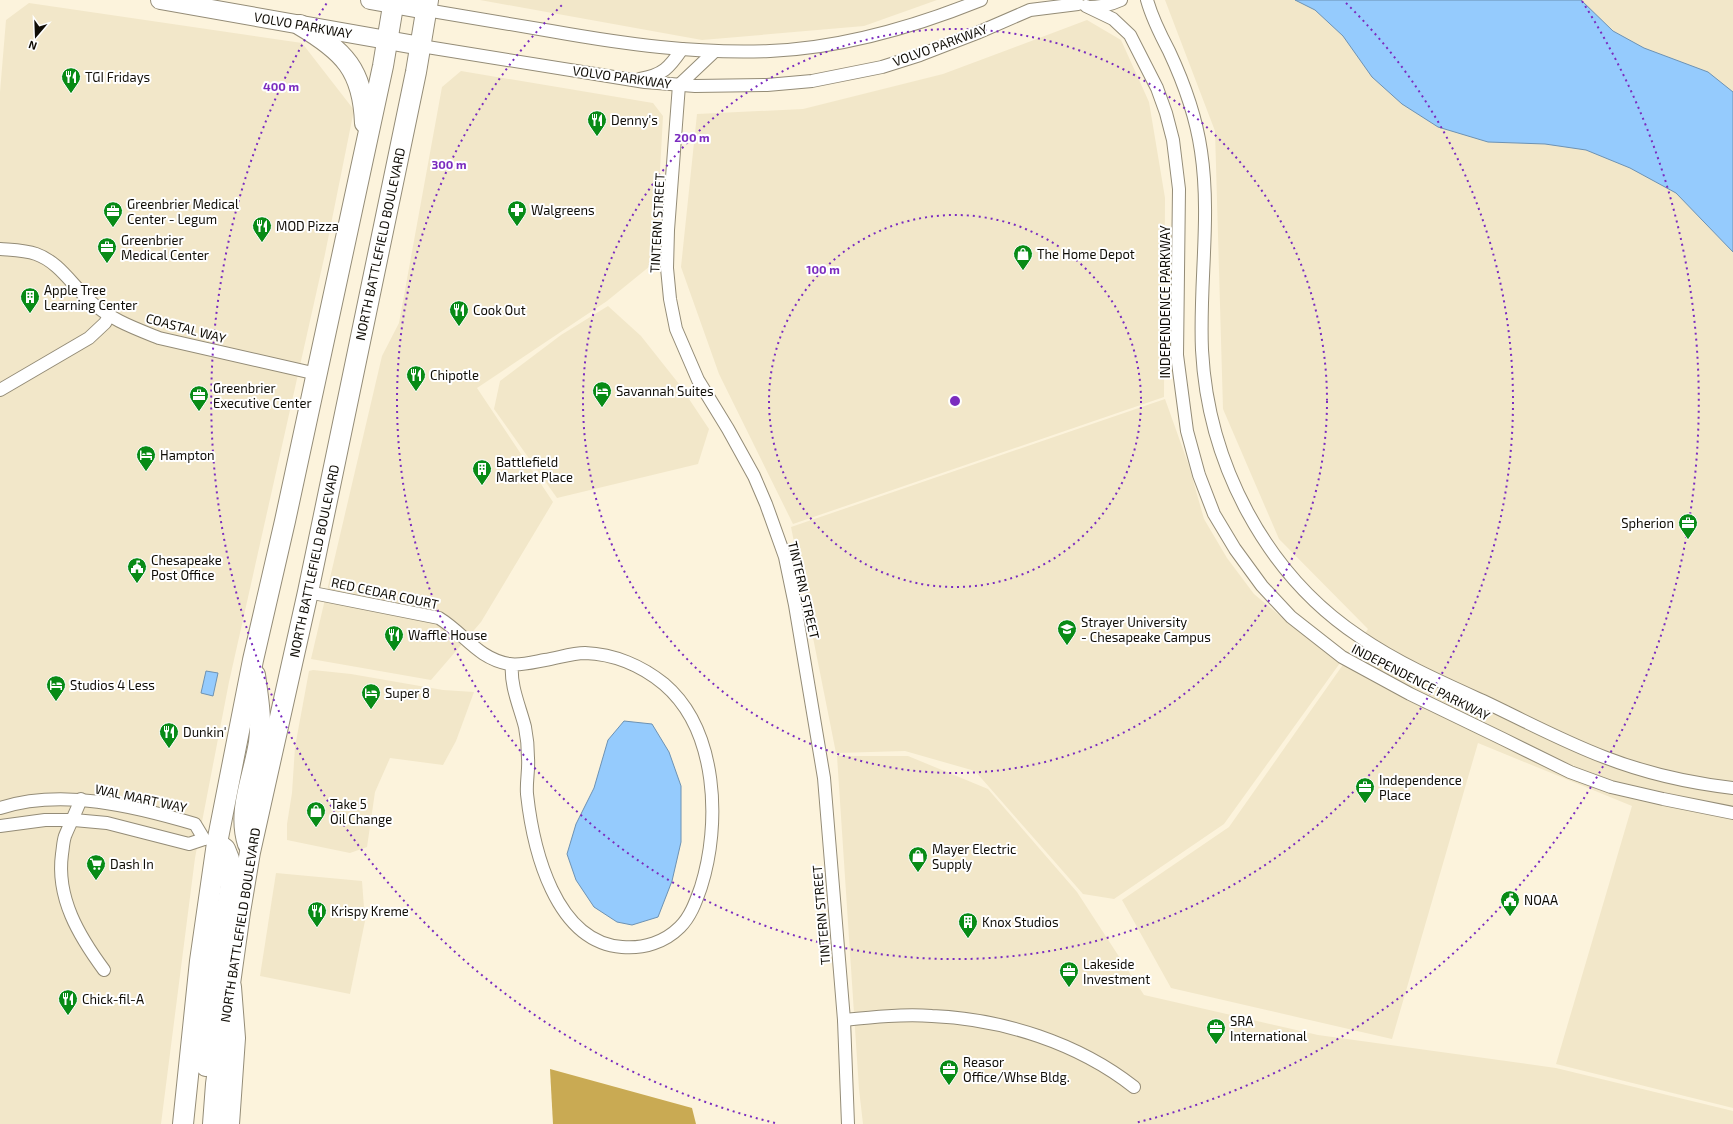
<svg xmlns="http://www.w3.org/2000/svg" width="1733" height="1124" font-family="'Exo 2',sans-serif">
  <rect width="100%" height="100%" fill="#fcf3dc"/>
  <!-- built -->
  <g fill="#f2e7c9">
    <path d="M480,0H937L864,26L702,40Z"/>
    <path d="M1165,0H1733V1108L1556,1064L1632,806L1478,743L1392,1039L1171,988L1122,900L1229,827L1368,629L1279,539L1223,409L1215,131Z"/>
    <path d="M29,3L302,43L354,110L325,254L229,682L195,858L161,1124H0V92L6,20Z"/>
    <path d="M1087,20L1121,40L1149,102L1165,198L1164,397L793,524L719,374L681,267L697,114L803,109L943,74Z"/>
    <path d="M461,71L653,103L663,116L655,262L607,301L477,388L553,502L481,622L431,680L311,659L382,356L399,323L442,87Z"/>
    <path d="M608,306L641,336L679,384L709,429L698,464L557,498L494,409L500,381L561,335Z"/>
    <path d="M1165,399L1189,466L1204,519L1227,558L1254,594L1296,629L1340,663L1224,824L1114,899L1083,894L975,771L905,751L836,753L791,527Z"/>
    <path d="M313,670L351,674L443,690L474,692L456,741L443,765L390,758L375,792L367,847L350,853L287,840V824L292,793L295,747L309,671Z"/>
    <path d="M837,756H908L988,789L1077,892L1144,995L1318,1035L1556,1068L1733,1111V1124H863L859,1089Z"/>
    <path d="M276,873L362,881L365,921L350,994L260,976Z"/>
  </g>
  <!-- forest -->
  <path fill="#c9aa53" d="M550,1069L692,1108L696,1124H553Z"/>
  <!-- water -->
  <g fill="#95cbfd" stroke="#6d92b3">
    <path d="M1295,0H1581L1613,31L1644,48L1708,72L1733,92V252L1676,193L1630,168L1586,150L1545,144L1488,142L1438,127L1402,104L1372,77L1343,36L1315,10Z"/>
    <path d="M206,671L218,673L213,696L201,693Z"/>
    <path d="M624,721L652,724L669,752L681,786V842L672,881L658,917L632,925L617,922L594,907L576,880L567,854L576,824L594,788L608,740Z"/>
  </g>
  <g fill="none" stroke-linecap="round" stroke-linejoin="round">
    <defs>
      <g id="minor">
        <path d="M1147,0C1152,18 1160,34 1169,51C1184,83 1196,116 1201,151C1211,217 1199,284 1202,350C1208,463 1265,574 1360,637C1398,663 1441,682 1483,701C1523,720 1562,741 1604,757C1645,773 1689,783 1733,788"/>
        <path d="M1086,6L1113,19L1130,35L1157,88L1166,113L1173,140L1179,189L1177,355L1187,431L1199,475L1214,514L1235,549L1262,586L1291,617L1342,657L1410,694L1503,739L1570,772L1611,787L1663,799L1733,813"/>
        <path d="M1089,7C1101,7 1110,5 1121,0"/>
        <path d="M426,10C468,17 510,24 551,31C624,44 696,54 770,51C843,48 914,27 981,0"/>
        <path d="M421,46L645,82L695,86L767,85L812,81L882,67L920,55L977,33L1030,10L1078,4"/>
        <path d="M715,51L679,85L668,230L667,268L670,299L676,329L698,380L728,429L754,476L766,504L785,557L795,605L824,778L844,1020L848,1124"/>
        <path d="M640,79C663,75 669,68 682,49"/>
        <path d="M0,249C12,250 25,250 36,254C59,262 72,285 89,300C109,319 134,328 159,338L317,374"/>
        <path d="M0,390L89,338L105,323L109,316"/>
        <path d="M308,592L439,618C465,634 477,658 509,664C520,666 534,662 545,660C558,658 572,653 585,653C614,654 642,666 664,684C718,730 721,824 701,887C696,901 691,916 680,927C665,942 644,949 622,947C555,942 533,849 527,794C526,782 529,770 528,758C528,748 527,737 525,727C520,707 510,686 512,665"/>
        <path d="M81,799C76,812 70,824 65,836C63,842 63,848 62,854C56,898 79,936 104,970"/>
        <path d="M0,808C62,788 134,806 195,824L204,839"/>
        <path d="M0,826L45,820H74L107,823L189,844L204,839"/>
        <path d="M844,1020C873,1017 903,1014 932,1016C1003,1019 1078,1043 1134,1087"/>
      </g>
      <g id="secondary">
        <path d="M160,0L421,46"/>
        <path d="M370,0L426,10"/>
      </g>
      <g id="primary">
        <path d="M300,25C344,51 363,70 365,123"/>
        <path d="M248,844C237,810 254,776 259,742C262,719 258,698 255,675"/>
        <path d="M206,1066L211,1010L231,883L229,859L225,849L217,843"/>
        <path d="M183,1124L200,961L217,843L253,660L285,521L383,66L394,0"/>
        <path d="M213,1124L216,1084L240,912L250,852L308,592L416,72L428,0"/>
      </g>
      <path id="motorway" d="M228,1124L234,1038L230,987"/>
    </defs>
    <!-- minor casing -->
    <use href="#minor" stroke="#948c77" stroke-width="14"/>
    <!-- secondary casing -->
    <use href="#secondary" stroke="#948c77" stroke-width="20"/>
    <!-- primary casing -->
    <use href="#primary" stroke="#948c77" stroke-width="22"/>
    <!-- motorway casing -->
    <use href="#motorway" stroke="#948c77" stroke-width="24"/>
    <!-- minor -->
    <use href="#minor" stroke="#fff" stroke-width="12"/>
    <!-- secondary -->
    <use href="#secondary" stroke="#fff" stroke-width="18"/>
    <!-- primary -->
    <use href="#primary" stroke="#fff" stroke-width="20"/>
    <!-- motorway -->
    <use href="#motorway" stroke="#fff" stroke-width="22"/>
  </g>
  <!-- distance rings -->
  <g fill="none" stroke="#7b2cbf" stroke-width="2" stroke-dasharray="2 4">
    <circle cx="955" cy="401" r="186"/>
    <circle cx="955" cy="401" r="372"/>
    <path d="M1346 3A558 558 0 1 1 564 3"/>
    <path d="M775 1123A744 744 0 0 1 328 1M1582 1A744 744 0 0 1 1135 1123"/>
  </g>
  <!-- icons -->
  <defs>
    <symbol id="restaurant-pin" viewBox="-11 -11 22 30"><path d="M0 17L-7.5 6A9.5 9.5 0 1 1 7.5 6Z" fill="#088b16" stroke="#fff"/><path d="M-5-6h1v4h1v-4h1v4h1v-4h1v5L-1.5 .5V6h-2V.5L-5-1ZM5-6V6H3V1.5H1.5Q1.5-4 5-6Z" fill="#fff"/></symbol>
    <symbol id="pharmacy-pin" viewBox="-11 -11 22 30"><path d="M0 17L-7.5 6A9.5 9.5 0 1 1 7.5 6Z" fill="#088b16" stroke="#fff"/><path d="M-2-6h4v4h4v4h-4v4h-4v-4h-4v-4h4Z" fill="#fff"/></symbol>
    <symbol id="office-pin" viewBox="-11 -11 22 30"><path d="M0 17L-7.5 6A9.5 9.5 0 1 1 7.5 6Z" fill="#088b16" stroke="#fff"/><path d="M-6-3h4V-5.5h4V-3h4V5H-6ZM-1-4.5V-3h2v-1.5ZM-6 0V1H6V0Z" fill="#fff"/></symbol>
    <symbol id="shop-pin" viewBox="-11 -11 22 30"><path d="M0 17L-7.5 6A9.5 9.5 0 1 1 7.5 6Z" fill="#088b16" stroke="#fff"/><path d="M-5-2.5h2.3a2.7 3.5 0 0 1 5.4 0H5L5.5 6h-11ZM-1.5-2.5h3a1.5 2.3 0 0 0-3 0Z" fill="#fff"/></symbol>
    <symbol id="building-pin" viewBox="-11 -11 22 30"><path d="M0 17L-7.5 6A9.5 9.5 0 1 1 7.5 6Z" fill="#088b16" stroke="#fff"/><path d="M-4-6H4V6H1V3H-1V6H-4ZM-2.5-4.3h1.7v1.8h-1.7ZM.8-4.3h1.7v1.8H.8ZM-2.5-1h1.7V.8h-1.7ZM.8-1h1.7V.8H.8Z" fill="#fff"/></symbol>
    <symbol id="hotel-pin" viewBox="-11 -11 22 30"><path d="M0 17L-7.5 6A9.5 9.5 0 1 1 7.5 6Z" fill="#088b16" stroke="#fff"/><path d="M-6-4.5h1.5V1H6V5H4.5V3h-9V5H-6ZM-4 0a1.8 1.8 0 1 1 3.6 0ZM.5 0V-2.5h3Q6-2.5 6 0Z" fill="#fff"/></symbol>
    <symbol id="civic-pin" viewBox="-11 -11 22 30"><path d="M0 17L-7.5 6A9.5 9.5 0 1 1 7.5 6Z" fill="#088b16" stroke="#fff"/><path d="M-.6-6.5H3V-4.5H.6V-3L4-1V1h2V6H-6V1h2V-1L-.6-3ZM-1.2 2.5V6h2.4V2.5Z" fill="#fff"/></symbol>
    <symbol id="university-pin" viewBox="-11 -11 22 30"><path d="M0 17L-7.5 6A9.5 9.5 0 1 1 7.5 6Z" fill="#088b16" stroke="#fff"/><path d="M0-5L7-2L0 1L-7-2ZM-4 1L0 2.5L4 1V4Q0 6-4 4Z" fill="#fff"/></symbol>
    <symbol id="supermarket-pin" viewBox="-11 -11 22 30"><path d="M0 17L-7.5 6A9.5 9.5 0 1 1 7.5 6Z" fill="#088b16" stroke="#fff"/><path d="M-6-5.5h2.5l.6 2H6L4.5 2H-2.5L-4.4-4H-6ZM-1.5 3.2a1.3 1.3 0 1 0 .1 0ZM3 3.2a1.3 1.3 0 1 0 .1 0Z" fill="#fff"/></symbol>
  </defs>
  <g fill-rule="evenodd">
    <use href="#restaurant-pin" x="60" y="66" width="22" height="30"/>
    <use href="#restaurant-pin" x="586" y="109" width="22" height="30"/>
    <use href="#pharmacy-pin" x="506" y="199" width="22" height="30"/>
    <use href="#office-pin" x="102" y="200" width="22" height="30"/>
    <use href="#restaurant-pin" x="251" y="215" width="22" height="30"/>
    <use href="#office-pin" x="96" y="236" width="22" height="30"/>
    <use href="#shop-pin" x="1012" y="243" width="22" height="30"/>
    <use href="#building-pin" x="19" y="286" width="22" height="30"/>
    <use href="#restaurant-pin" x="448" y="299" width="22" height="30"/>
    <use href="#restaurant-pin" x="405" y="364" width="22" height="30"/>
    <use href="#hotel-pin" x="591" y="380" width="22" height="30"/>
    <use href="#office-pin" x="188" y="384" width="22" height="30"/>
    <use href="#hotel-pin" x="135" y="444" width="22" height="30"/>
    <use href="#building-pin" x="471" y="458" width="22" height="30"/>
    <use href="#office-pin" x="1677" y="512" width="22" height="30"/>
    <use href="#civic-pin" x="126" y="556" width="22" height="30"/>
    <use href="#university-pin" x="1056" y="618" width="22" height="30"/>
    <use href="#restaurant-pin" x="383" y="624" width="22" height="30"/>
    <use href="#hotel-pin" x="45" y="674" width="22" height="30"/>
    <use href="#hotel-pin" x="360" y="682" width="22" height="30"/>
    <use href="#restaurant-pin" x="158" y="721" width="22" height="30"/>
    <use href="#office-pin" x="1354" y="776" width="22" height="30"/>
    <use href="#shop-pin" x="305" y="800" width="22" height="30"/>
    <use href="#shop-pin" x="907" y="845" width="22" height="30"/>
    <use href="#supermarket-pin" x="85" y="853" width="22" height="30"/>
    <use href="#civic-pin" x="1499" y="889" width="22" height="30"/>
    <use href="#restaurant-pin" x="306" y="900" width="22" height="30"/>
    <use href="#building-pin" x="957" y="911" width="22" height="30"/>
    <use href="#office-pin" x="1058" y="960" width="22" height="30"/>
    <use href="#restaurant-pin" x="57" y="988" width="22" height="30"/>
    <use href="#office-pin" x="1205" y="1017" width="22" height="30"/>
    <use href="#office-pin" x="938" y="1058" width="22" height="30"/>
  </g>
  <g text-anchor="middle" dominant-baseline="central" stroke-width="4" stroke-linejoin="round" paint-order="stroke">
    <!-- street labels -->
    <g font-size="13" fill="#100d06" stroke="#fff">
      <text transform="translate(303 25) rotate(10)">VOLVO PARKWAY</text>
      <text transform="translate(940 45) rotate(-20)">VOLVO PARKWAY</text>
      <text transform="translate(622 77) rotate(8)">VOLVO PARKWAY</text>
      <text transform="translate(657 223) rotate(-87)">TINTERN STREET</text>
      <text transform="translate(380 244) rotate(-78)">NORTH BATTLEFIELD BOULEVARD</text>
      <text transform="translate(1165 302) rotate(-90)">INDEPENDENCE PARKWAY</text>
      <text transform="translate(186 328) rotate(15)">COASTAL WAY</text>
      <text transform="translate(314 561) rotate(-78)">NORTH BATTLEFIELD BOULEVARD</text>
      <text transform="translate(804 590) rotate(77)">TINTERN STREET</text>
      <text transform="translate(385 593) rotate(12)">RED CEDAR COURT</text>
      <text transform="translate(1421 682) rotate(27)">INDEPENDENCE PARKWAY</text>
      <text transform="translate(141 798) rotate(12)">WAL MART WAY</text>
      <text transform="translate(821 915) rotate(-95)">TINTERN STREET</text>
      <text transform="translate(240 925) rotate(-81)">NORTH BATTLEFIELD BOULEVARD</text>
    </g>
    <!-- poi labels -->
    <g font-size="13" fill="#100d06" stroke="#fff" text-anchor="start">
      <text x="85" y="77">TGI Fridays</text>
      <text x="611" y="120">Denny's</text>
      <text x="127" y="204">Greenbrier Medical<tspan x="127" dy="15">Center - Legum</tspan></text>
      <text x="531" y="210">Walgreens</text>
      <text x="276" y="226">MOD Pizza</text>
      <text x="121" y="240">Greenbrier<tspan x="121" dy="15">Medical Center</tspan></text>
      <text x="1037" y="254">The Home Depot</text>
      <text x="44" y="290">Apple Tree<tspan x="44" dy="15">Learning Center</tspan></text>
      <text x="473" y="310">Cook Out</text>
      <text x="430" y="375">Chipotle</text>
      <text x="213" y="388">Greenbrier<tspan x="213" dy="15">Executive Center</tspan></text>
      <text x="616" y="391">Savannah Suites</text>
      <text x="160" y="455">Hampton</text>
      <text x="496" y="462">Battlefield<tspan x="496" dy="15">Market Place</tspan></text>
      <text x="1674" y="523" text-anchor="end">Spherion</text>
      <text x="151" y="560">Chesapeake<tspan x="151" dy="15">Post Office</tspan></text>
      <text x="1081" y="622">Strayer University<tspan x="1081" dy="15">- Chesapeake Campus</tspan></text>
      <text x="408" y="635">Waffle House</text>
      <text x="70" y="685">Studios 4 Less</text>
      <text x="385" y="693">Super 8</text>
      <text x="183" y="732">Dunkin'</text>
      <text x="1379" y="780">Independence<tspan x="1379" dy="15">Place</tspan></text>
      <text x="330" y="804">Take 5<tspan x="330" dy="15">Oil Change</tspan></text>
      <text x="932" y="849">Mayer Electric<tspan x="932" dy="15">Supply</tspan></text>
      <text x="110" y="864">Dash In</text>
      <text x="1524" y="900">NOAA</text>
      <text x="331" y="911">Krispy Kreme</text>
      <text x="982" y="922">Knox Studios</text>
      <text x="1083" y="964">Lakeside<tspan x="1083" dy="15">Investment</tspan></text>
      <text x="82" y="999">Chick-fil-A</text>
      <text x="1230" y="1021">SRA<tspan x="1230" dy="15">International</tspan></text>
      <text x="963" y="1062">Reasor<tspan x="963" dy="15">Office/Whse Bldg.</tspan></text>
    </g>
  </g>
  <circle cx="955" cy="401" r="6" fill="#7b2cbf" stroke="#fff" stroke-width="2"/>
  <g font-size="12" text-anchor="middle" font-weight="bold" fill="#7b2cbf" stroke="#fff" stroke-width="4" stroke-linejoin="round" paint-order="stroke">
    <text x="281" y="91">400 m</text>
    <text x="692" y="142">200 m</text>
    <text x="449" y="169">300 m</text>
    <text x="823" y="274">100 m</text>
  </g>
  <!-- north arrow -->
  <g transform="translate(36 36) rotate(199)" stroke="#ffffff" stroke-width="3" paint-order="stroke">
  <path d="M0-3L7 15L0 10L-7 15Z" fill="#100d06"/>
  <text y="-6" font-size="11" font-weight="bold" text-anchor="middle" fill="#100d06">N</text>
  </g>
</svg>
